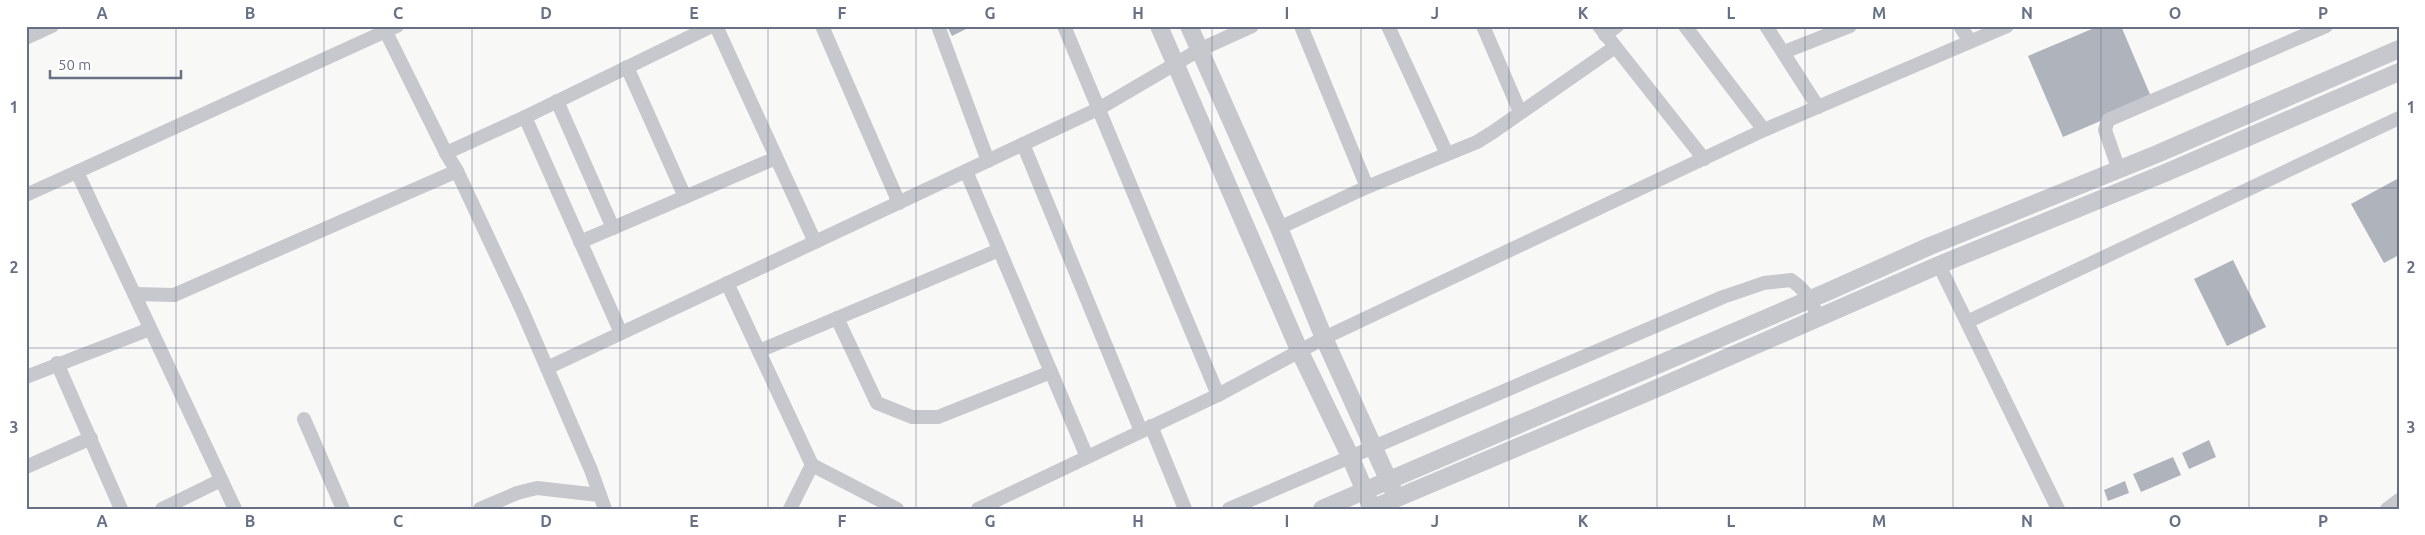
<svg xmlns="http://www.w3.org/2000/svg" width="2425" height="535" font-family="Ubuntu,sans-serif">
  <rect width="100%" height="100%" fill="#f8f8f6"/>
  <!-- building -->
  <g fill="#afb3bc">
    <path d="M947,26H972L952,36Z"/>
    <path d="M2099,26H2121L2152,99L2063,137L2028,56Z"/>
    <path d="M2399,178V255L2384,263L2351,204Z"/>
    <path d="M2233,260L2266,327L2227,346L2194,279Z"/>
    <path d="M2209,440L2216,457L2189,469L2182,453Z"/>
    <path d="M2173,457L2181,475L2141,492L2133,474Z"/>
    <path d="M2125,481L2129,493L2108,501L2104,490Z"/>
  </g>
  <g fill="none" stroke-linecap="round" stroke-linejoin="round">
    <!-- minor -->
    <g stroke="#c6c8cd" stroke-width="14">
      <path d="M383,26L446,153L457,171L522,310L591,470L605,509"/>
      <path d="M716,26L815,242"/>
      <path d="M822,26L899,203"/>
      <path d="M938,26L988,161"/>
      <path d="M1064,26L1218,395"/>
      <path d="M1301,26L1367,187"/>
      <path d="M1388,26L1447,154"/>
      <path d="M1483,26L1520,112"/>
      <path d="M1599,26L1704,159"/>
      <path d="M1685,26L1764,130"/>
      <path d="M1766,26L1818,107"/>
      <path d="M1960,26L1970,41"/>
      <path d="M1605,35L1617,26"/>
      <path d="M26,38L52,26"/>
      <path d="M1784,52L1850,26"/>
      <path d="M627,67L685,197"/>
      <path d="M557,101L613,228"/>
      <path d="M525,117L712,26"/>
      <path d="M1023,144L1141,431"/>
      <path d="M446,153L525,117L621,333"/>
      <path d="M2119,170L2105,130L2108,120L2326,26"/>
      <path d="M966,171L1087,457"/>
      <path d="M77,172L235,509"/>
      <path d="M26,195L397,26"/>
      <path d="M1279,228L1367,187L1477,142L1493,132L1615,47"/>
      <path d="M580,242L776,158"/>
      <path d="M1939,265L2058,509"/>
      <path d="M727,283L812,465L790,509"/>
      <path d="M135,294L174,295L457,171"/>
      <path d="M837,318L877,403L912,417H938L1051,372"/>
      <path d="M1969,321L2399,118"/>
      <path d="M759,351L999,250"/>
      <path d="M57,363L121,509"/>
      <path d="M547,368L1100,108L1199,50L1252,26"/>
      <path d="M26,377L150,329"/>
      <path d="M304,419L343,509"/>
      <path d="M1151,426L1185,509"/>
      <path d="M812,465L897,509"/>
      <path d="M26,467L91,438"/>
      <path d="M162,509L221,480"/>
      <path d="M480,509L517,493L537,488L599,495"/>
      <path d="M978,509L1218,395L1324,338L1764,130L2007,26"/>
      <path d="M1229,509L1723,297L1764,283L1791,280C1806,290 1812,302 1819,319"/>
      <path d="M2387,509L2399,500"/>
    </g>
    <!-- tertiary -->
    <g stroke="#c6c8cd" stroke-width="18">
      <path d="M1159,26L1300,352L1350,456L1369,501"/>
      <path d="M1189,26L1279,228L1324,338L1392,488"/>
      <path d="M1322,509L1827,292L1930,246L2157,154L2399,49"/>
      <path d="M1371,509L1646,393L1939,265L2165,173L2399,72"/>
    </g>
  </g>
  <!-- grid -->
  <path fill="none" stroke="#687086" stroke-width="1" stroke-opacity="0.55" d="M176,26V509M324,26V509M472,26V509M620,26V509M768,26V509M916,26V509M1064,26V509M1212,26V509M1361,26V509M1509,26V509M1657,26V509M1805,26V509M1953,26V509M2101,26V509M2249,26V509M26,188H2399M26,348H2399"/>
  <!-- border -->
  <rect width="2425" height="535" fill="none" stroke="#ffffff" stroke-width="55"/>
  <!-- scale -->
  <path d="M50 70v8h131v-8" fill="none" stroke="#687086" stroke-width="2.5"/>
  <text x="58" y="70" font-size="15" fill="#687086" stroke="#ffffff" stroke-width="4" paint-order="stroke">50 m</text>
  <rect x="28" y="28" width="2370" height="480" fill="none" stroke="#687086" stroke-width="2"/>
  <g font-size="16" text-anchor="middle" font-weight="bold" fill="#687086">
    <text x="102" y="19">A</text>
    <text x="250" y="19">B</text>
    <text x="398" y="19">C</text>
    <text x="546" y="19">D</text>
    <text x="694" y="19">E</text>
    <text x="842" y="19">F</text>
    <text x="990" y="19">G</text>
    <text x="1138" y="19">H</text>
    <text x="1287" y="19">I</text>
    <text x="1435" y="19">J</text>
    <text x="1583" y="19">K</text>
    <text x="1731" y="19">L</text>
    <text x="1879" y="19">M</text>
    <text x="2027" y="19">N</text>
    <text x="2175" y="19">O</text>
    <text x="2323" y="19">P</text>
    <text x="14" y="113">1</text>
    <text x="2411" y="113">1</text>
    <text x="14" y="273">2</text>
    <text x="2411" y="273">2</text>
    <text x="14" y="433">3</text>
    <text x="2411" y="433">3</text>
    <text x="102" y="527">A</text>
    <text x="250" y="527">B</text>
    <text x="398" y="527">C</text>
    <text x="546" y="527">D</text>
    <text x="694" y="527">E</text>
    <text x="842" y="527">F</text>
    <text x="990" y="527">G</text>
    <text x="1138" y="527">H</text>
    <text x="1287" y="527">I</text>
    <text x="1435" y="527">J</text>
    <text x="1583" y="527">K</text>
    <text x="1731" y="527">L</text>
    <text x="1879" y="527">M</text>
    <text x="2027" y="527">N</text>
    <text x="2175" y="527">O</text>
    <text x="2323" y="527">P</text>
  </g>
</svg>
